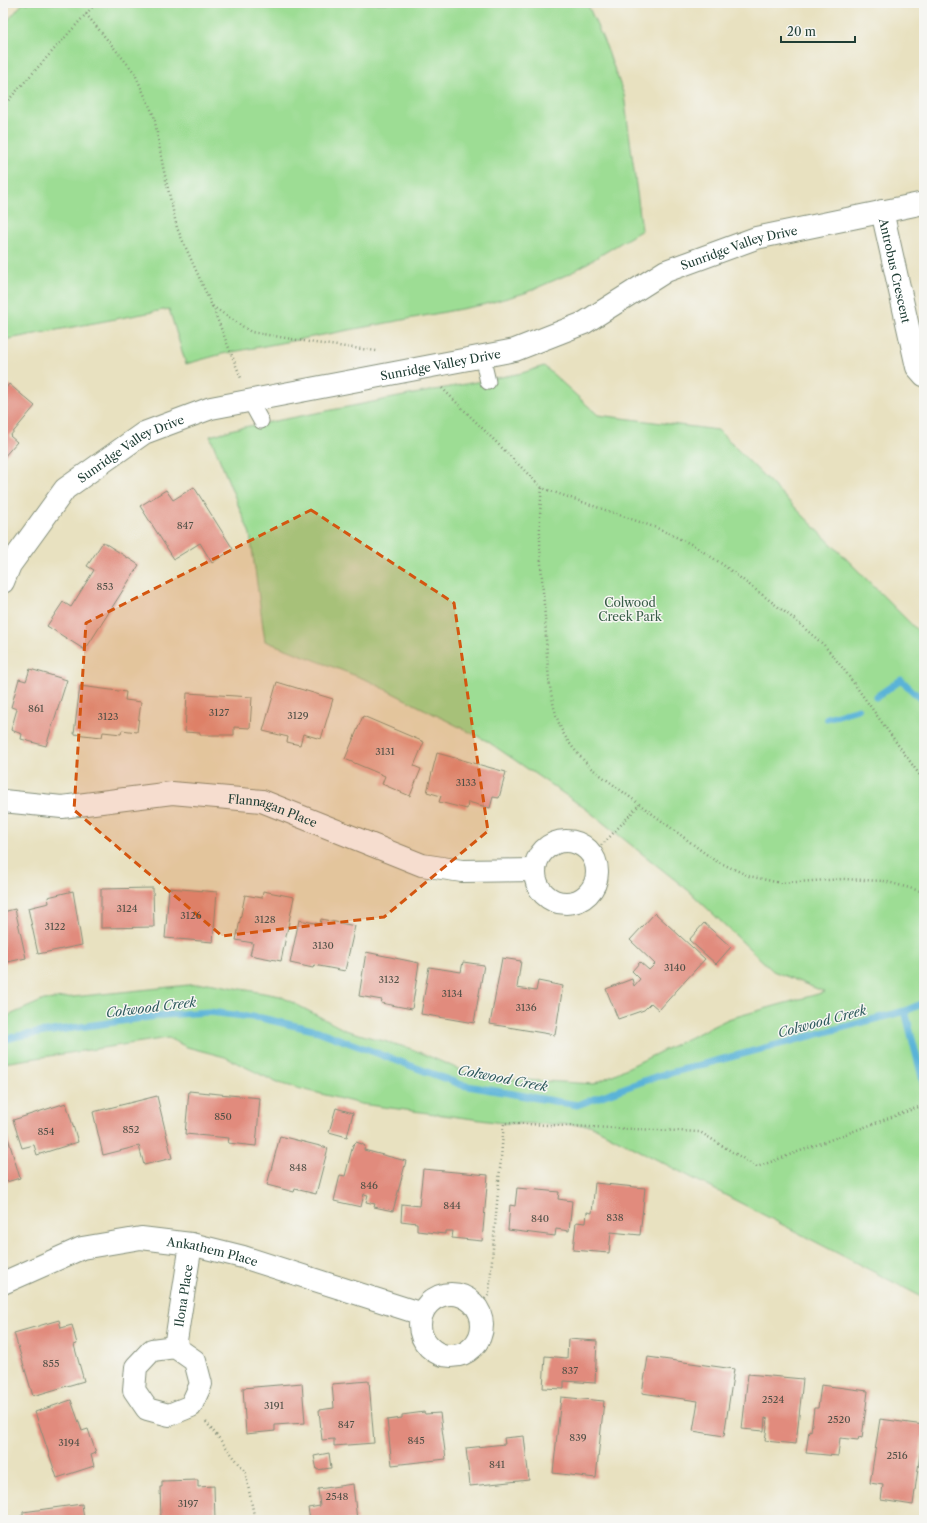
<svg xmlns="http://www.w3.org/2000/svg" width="927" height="1523" font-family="'Libre Caslon Text',serif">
  <rect width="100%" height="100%" fill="#f6f6f2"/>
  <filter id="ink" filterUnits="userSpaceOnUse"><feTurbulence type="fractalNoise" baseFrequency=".025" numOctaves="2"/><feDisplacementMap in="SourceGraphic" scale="8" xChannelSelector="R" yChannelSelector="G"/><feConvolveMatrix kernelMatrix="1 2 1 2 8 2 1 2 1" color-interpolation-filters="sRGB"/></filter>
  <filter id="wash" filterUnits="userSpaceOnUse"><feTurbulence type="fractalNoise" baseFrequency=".012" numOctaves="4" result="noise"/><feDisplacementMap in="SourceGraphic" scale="16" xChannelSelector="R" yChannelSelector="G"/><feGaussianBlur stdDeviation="0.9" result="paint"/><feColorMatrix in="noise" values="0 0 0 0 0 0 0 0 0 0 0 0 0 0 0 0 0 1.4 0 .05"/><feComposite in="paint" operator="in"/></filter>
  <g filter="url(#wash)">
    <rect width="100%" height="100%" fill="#e8e1c0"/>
    <!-- green -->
    <g fill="#9ddd94" stroke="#5e8d64">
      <path d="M23,3H587L606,46L624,95L642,230L571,273L525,293L482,305L222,354L186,364L169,309L3,340V26Z"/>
      <path d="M544,366L598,415L718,430L924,637V1298L590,1125L503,1123L361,1104L278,1083L225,1057L187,1047L168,1038L3,1063V1018L44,1000L208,983L280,996L345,1030L412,1049L477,1077L594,1084L728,1019L825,992L773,971L689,891L586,809L487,741L367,680L265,641L250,534L210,436L234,429L522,373Z"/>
    </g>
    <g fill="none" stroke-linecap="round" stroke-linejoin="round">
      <!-- stream -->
      <g stroke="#5ab3d8" stroke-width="7">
        <path d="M876,697L901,680L924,702"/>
        <path d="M827,718L858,709"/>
        <path d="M905,1011L924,1085"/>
        <path d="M3,1040L18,1036L163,1015L209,1012L261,1018L318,1031L462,1085L577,1105L655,1077L905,1011L924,1003"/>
      </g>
    </g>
    <g id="blocks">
      <!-- building -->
      <g fill="#e18b7d">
        <path d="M9,384L35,406L10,436L17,442L3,458V392Z"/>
        <path d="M194,487L233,549L212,563L200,543L174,559L140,506L166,490L173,500Z"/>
        <path d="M103,542L139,565L85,650L47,626L63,602L71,607L94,570L87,566Z"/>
        <path d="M30,669L67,680L46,746L21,739L22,734L11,730L17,709L11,707L19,679L26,681Z"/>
        <path d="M277,682L333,699L321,739L303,734L300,745L287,742L288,737L263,731Z"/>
        <path d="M80,686L126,692L125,700L141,702L137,732L122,730L121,734L103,732L102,737L74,734Z"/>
        <path d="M187,693L252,697L250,728L234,727V735H200V733L185,732Z"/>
        <path d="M363,716L424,742L414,766L421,769L410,796L382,784L385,776L345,759Z"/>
        <path d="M437,753L506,772L499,798L493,797L490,808L468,802L467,809L439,802L441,796L427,792Z"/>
        <path d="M153,888L154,927L101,928V889Z"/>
        <path d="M169,888L217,892L213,942L165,938Z"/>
        <path d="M73,891L82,945L38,954L28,908L49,903L48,897Z"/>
        <path d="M263,891L294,897L281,961L250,955L253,943L236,940L245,895L262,898Z"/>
        <path d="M15,909L26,958L3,963V912Z"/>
        <path d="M655,913L705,959L659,1010L651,1003L644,1010L618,1019L606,989L632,979L634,986L640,979L632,971L640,962L649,970L655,964L630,940Z"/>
        <path d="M321,919L355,926L345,971L314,965L313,968L290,963L299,920L320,924Z"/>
        <path d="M704,923L731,947L716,964L689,940Z"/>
        <path d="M366,952L419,963L412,1009L381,1003L382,1000L359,996Z"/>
        <path d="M502,958L521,961L517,988L536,991L538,981L563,986L555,1035L490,1024Z"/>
        <path d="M463,962L484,965L474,1023L421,1014L429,967L461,972Z"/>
        <path d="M189,1091L260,1098L256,1146L228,1143L229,1138L185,1134Z"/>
        <path d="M157,1096L172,1158L144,1165L139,1146L103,1155L93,1112Z"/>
        <path d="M66,1103L78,1142L37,1155L34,1145L22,1148L13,1120Z"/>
        <path d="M336,1108L353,1113L347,1137L329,1132Z"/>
        <path d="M5,1128L20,1178L3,1183V1129Z"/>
        <path d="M280,1136L328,1148L316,1194L295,1189L294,1192L267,1185Z"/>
        <path d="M356,1142L362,1144L365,1146L364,1150L406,1161L393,1211L374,1207L375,1204L366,1202L368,1195L364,1194L361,1207L334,1201L340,1175L345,1176L353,1145Z"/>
        <path d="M423,1169L488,1175L482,1241L452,1238L453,1231H445V1234L417,1231V1223L401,1221L402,1204L419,1206Z"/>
        <path d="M595,1183L645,1188L640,1235L611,1232L609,1253L573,1250L576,1222L586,1223L587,1212L592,1213Z"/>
        <path d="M517,1188L559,1192L558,1199L572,1201L569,1231L556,1229L555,1236L508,1230L510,1205L515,1206Z"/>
        <path d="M59,1320L61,1328L72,1325L77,1344L74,1345L84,1381L33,1396L14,1333Z"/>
        <path d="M568,1339L597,1341L595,1383L564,1381V1389L543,1388L545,1356L567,1358Z"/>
        <path d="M648,1357L734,1369L724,1436L693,1431L698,1401L642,1393Z"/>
        <path d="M748,1374L803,1379L796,1444L765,1441L768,1419L765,1418L764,1431L742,1429Z"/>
        <path d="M369,1381L374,1443L334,1446V1439L322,1440L319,1410L334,1408L332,1384Z"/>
        <path d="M302,1383L305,1423L275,1425V1431L246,1434L243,1388Z"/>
        <path d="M821,1385L868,1391L862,1438L859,1437L858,1440L840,1438L838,1456L806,1453L809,1430L811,1431L814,1408H818Z"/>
        <path d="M561,1397L604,1401L596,1478L553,1473Z"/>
        <path d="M71,1400L82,1431L88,1429L96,1453L91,1455L94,1466L57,1478L35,1412Z"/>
        <path d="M424,1412L425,1414L440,1413L446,1459L392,1465L387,1420L402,1418V1415Z"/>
        <path d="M880,1419L924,1425L913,1505L881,1500L883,1485L870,1483Z"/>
        <path d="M524,1436L529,1480L470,1486L466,1448L505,1444L504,1438Z"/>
        <path d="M329,1453L331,1468L317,1470L314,1456Z"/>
        <path d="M198,1480V1487L214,1486L215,1520H161L160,1487H162V1481Z"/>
        <path d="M353,1484L357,1520H310L308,1508L320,1506L318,1489Z"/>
        <path d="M82,1504L84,1520H21L20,1516H23V1512Z"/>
      </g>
    </g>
  </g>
  <g filter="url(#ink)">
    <use href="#blocks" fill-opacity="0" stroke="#848f7a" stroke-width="1"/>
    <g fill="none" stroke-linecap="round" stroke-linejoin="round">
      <defs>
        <g id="lane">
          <path d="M482,356L488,382"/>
          <path d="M250,401L261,421"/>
        </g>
        <g id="street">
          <path id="s1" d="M882,211L917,367L924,375"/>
          <path id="s2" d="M3,582L10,565L65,489L144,433L211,408L515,350L584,323L666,271L756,238L924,203"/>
          <path id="s3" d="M3,801L62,807L172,793L262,801L422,865L462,871L534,870"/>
          <circle cx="566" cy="872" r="31"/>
          <path id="s4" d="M3,1283L82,1248L141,1238L191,1244L243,1257L422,1314"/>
          <circle cx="451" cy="1325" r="31"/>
          <path d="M175,1347L195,1361L201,1384L191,1406L169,1415L147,1409L134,1390L136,1367L152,1350Z"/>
          <path id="s5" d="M175,1347L191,1244"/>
        </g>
      </defs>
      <!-- lane casing -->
      <use href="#lane" stroke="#848f7a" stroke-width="17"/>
      <!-- street casing -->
      <use href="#street" stroke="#848f7a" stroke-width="24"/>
      <!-- path -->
      <g stroke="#848f7a" stroke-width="2.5" stroke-dasharray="1 3" stroke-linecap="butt">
        <path d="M86,14L134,72L154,116L163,167L177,228L212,306L251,332L315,343L377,351"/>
        <path d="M3,106L96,3"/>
        <path d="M212,306L241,378"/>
        <path d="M442,388L542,488L657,528L693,545L722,564L794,619L824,645L845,671L924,781"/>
        <path d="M542,488C537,531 542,575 545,618C547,653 547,693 560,726C566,742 580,756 591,768L714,860L749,876L780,883L843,879L884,881L924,892"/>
        <path d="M592,853L606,841L639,805"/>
        <path d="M477,1308L489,1294L504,1123L700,1132L757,1167L924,1105"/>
        <path d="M206,1422L245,1471L255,1520"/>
      </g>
      <!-- lane -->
      <use href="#lane" stroke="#fff" stroke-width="15"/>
      <!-- street -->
      <use href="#street" stroke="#fff" stroke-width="22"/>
    </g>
  </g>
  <!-- marked area -->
  <path fill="#d45610" fill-opacity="0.2" stroke="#d45610" stroke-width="3" stroke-dasharray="8 5" stroke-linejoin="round" d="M311,510L454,603L488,831L384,917L222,936L74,810L86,623Z"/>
  <g text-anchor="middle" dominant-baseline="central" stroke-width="3" stroke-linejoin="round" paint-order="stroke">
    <!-- number labels -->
    <g font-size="10" fill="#505046">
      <text x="185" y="525">847</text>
      <text x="105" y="586">853</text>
      <text x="36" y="708">861</text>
      <text x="219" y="712">3127</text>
      <text x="298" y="715">3129</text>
      <text x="108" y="716">3123</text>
      <text x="385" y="751">3131</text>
      <text x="466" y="782">3133</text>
      <text x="127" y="908">3124</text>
      <text x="191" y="915">3126</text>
      <text x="265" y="919">3128</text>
      <text x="55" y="926">3122</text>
      <text x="323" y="945">3130</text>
      <text x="675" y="967">3140</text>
      <text x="389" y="979">3132</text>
      <text x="452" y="993">3134</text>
      <text x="526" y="1007">3136</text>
      <text x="223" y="1116">850</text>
      <text x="131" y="1129">852</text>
      <text x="46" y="1131">854</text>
      <text x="298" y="1167">848</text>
      <text x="369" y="1185">846</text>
      <text x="452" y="1205">844</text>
      <text x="615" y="1217">838</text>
      <text x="540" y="1218">840</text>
      <text x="51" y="1363">855</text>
      <text x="570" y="1370">837</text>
      <text x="773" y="1399">2524</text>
      <text x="274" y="1405">3191</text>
      <text x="839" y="1419">2520</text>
      <text x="346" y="1424">847</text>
      <text x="578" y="1437">839</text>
      <text x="416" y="1440">845</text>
      <text x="69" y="1442">3194</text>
      <text x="897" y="1455">2516</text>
      <text x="497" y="1464">841</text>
      <text x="337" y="1496">2548</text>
      <text x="188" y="1503">3197</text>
    </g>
    <!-- street labels -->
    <g font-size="12" fill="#1f3d34" stroke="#f6f6f2">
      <text stroke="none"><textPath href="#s2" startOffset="838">Sunridge Valley Drive</textPath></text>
      <text stroke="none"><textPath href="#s1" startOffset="61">Antrobus Crescent</textPath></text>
      <text stroke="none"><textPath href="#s2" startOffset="514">Sunridge Valley Drive</textPath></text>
      <text stroke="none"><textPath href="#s2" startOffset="190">Sunridge Valley Drive</textPath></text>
      <text stroke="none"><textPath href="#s3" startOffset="273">Flannagan Place</textPath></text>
      <text stroke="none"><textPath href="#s4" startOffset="219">Ankathem Place</textPath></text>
      <text stroke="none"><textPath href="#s5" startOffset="52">Ilona Place</textPath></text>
    </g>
    <!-- park labels -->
    <g font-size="12" fill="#385d47" stroke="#f6f6f2">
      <text x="630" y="602">Colwood<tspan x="630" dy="14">Creek Park</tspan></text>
    </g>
    <!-- water labels -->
    <g font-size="13" font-style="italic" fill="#2e5a5d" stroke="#f6f6f2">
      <text transform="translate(151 1007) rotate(-7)">Colwood Creek</text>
      <text transform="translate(822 1021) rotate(-15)">Colwood Creek</text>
      <text transform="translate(503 1078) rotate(11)">Colwood Creek</text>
    </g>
  </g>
  <!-- margin -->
  <rect width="927" height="1523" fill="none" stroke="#f6f6f2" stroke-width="16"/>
  <!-- scale -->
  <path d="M781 36v6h74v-6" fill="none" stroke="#1f3d34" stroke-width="2"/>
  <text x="787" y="36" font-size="12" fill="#1f3d34" stroke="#f6f6f2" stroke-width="3" paint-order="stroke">20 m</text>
</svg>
